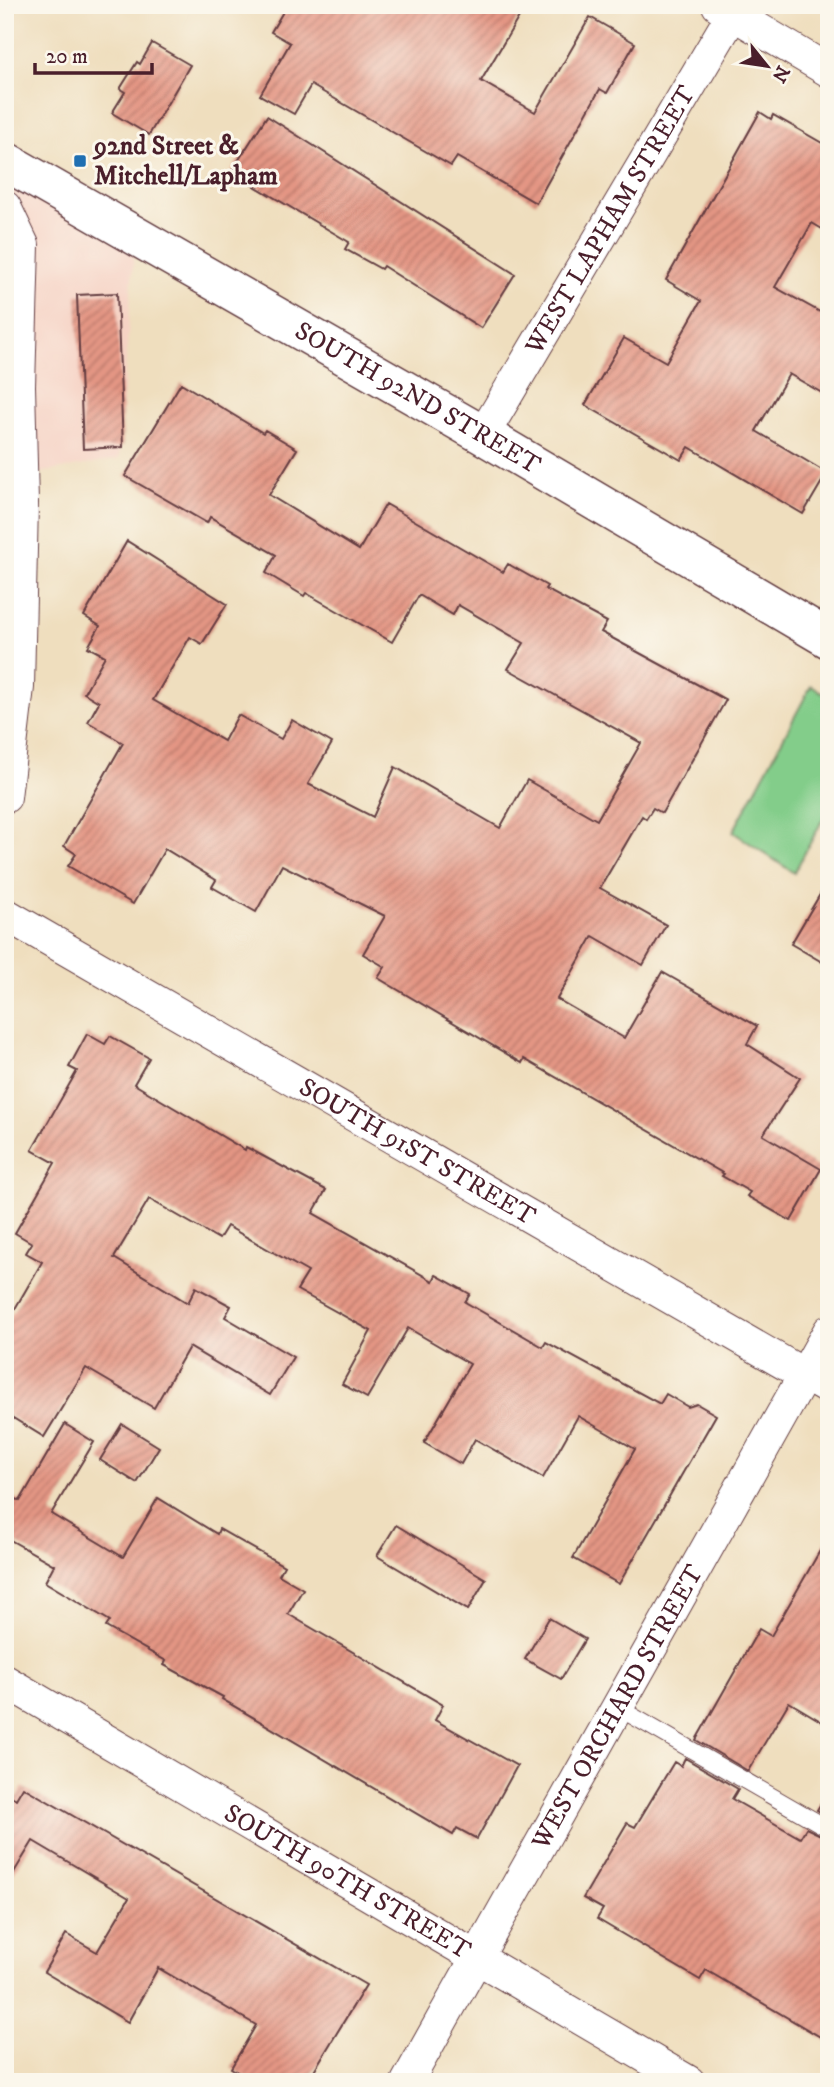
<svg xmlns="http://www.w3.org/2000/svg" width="834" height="2087" font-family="'IM FELL DW Pica',serif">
  <defs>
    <pattern id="building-hatch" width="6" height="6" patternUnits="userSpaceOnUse" patternTransform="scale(1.75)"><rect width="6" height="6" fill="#e49684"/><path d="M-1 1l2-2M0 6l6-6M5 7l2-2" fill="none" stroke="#bb7a6c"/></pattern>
  </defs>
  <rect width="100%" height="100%" fill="#fbf7ec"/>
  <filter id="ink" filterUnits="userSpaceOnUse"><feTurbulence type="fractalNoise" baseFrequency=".0143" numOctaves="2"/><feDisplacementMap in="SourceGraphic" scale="14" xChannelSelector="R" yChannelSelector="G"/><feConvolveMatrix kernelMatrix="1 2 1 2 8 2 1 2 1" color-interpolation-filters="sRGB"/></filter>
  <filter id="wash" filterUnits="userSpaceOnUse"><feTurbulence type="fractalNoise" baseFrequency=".00686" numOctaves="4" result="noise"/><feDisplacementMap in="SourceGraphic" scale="28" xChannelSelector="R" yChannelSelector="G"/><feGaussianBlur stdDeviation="1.57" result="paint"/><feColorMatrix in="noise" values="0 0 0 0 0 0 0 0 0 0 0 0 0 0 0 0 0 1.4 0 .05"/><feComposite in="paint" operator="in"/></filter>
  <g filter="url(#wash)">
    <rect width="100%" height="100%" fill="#efdebe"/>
    <!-- built -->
    <path fill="#f6d2c4" d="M5,161L135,237L119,459L22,476L5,207Z"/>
    <!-- garden -->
    <path fill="#83cd8a" stroke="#66765a" stroke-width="2" d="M811,686L829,696V808L794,873L733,832Z"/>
    <g id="blocks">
      <!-- building -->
      <g fill="url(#building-hatch)">
        <path d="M287,5H526L481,81L535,112L590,17L635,43L607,93L600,89L536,203L457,157L451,166L311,85L294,114L260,95L290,43L271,32Z"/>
        <path d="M152,43L190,65L149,135L112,113L125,92L120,89L137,62L140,64Z"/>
        <path d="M760,112L771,119L773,115L829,147V233L812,223L775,287L829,317V397L789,374L756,431L827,473L803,514L689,447L681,460L585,405L624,338L666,362L701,301L666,280Z"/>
        <path d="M267,116L515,274L481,328L383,266L381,269L345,249L349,242L231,172Z"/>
        <path d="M117,293L123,447L83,449L77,295Z"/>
        <path d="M181,383L263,433L265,430L297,449L269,495L359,550L386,504L503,572L508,564L547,586L545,589L607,622L601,632L726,700L662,813L653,808L646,819L642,816L600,888L666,925L643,965L593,936L557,999L624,1038L662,972L757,1026L747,1044L800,1078L763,1135L821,1169L791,1221L747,1196L750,1192L722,1176L724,1174L524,1059L522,1063L378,978L385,967L363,954L385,916L282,865L256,912L212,887L216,880L165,849L133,904L68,866L76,854L64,846L123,743L88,722L99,702L84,693L105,656L88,647L100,626L84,616L127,541L227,604L202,644L190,637L153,700L224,741L238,715L281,739L292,720L332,743L308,784L373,817L395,767L500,828L527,780L597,820L641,743L508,669L524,643L458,605L453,615L419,595L392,642L306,593L304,596L266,573L276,555L210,517L207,523L125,476Z"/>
        <path d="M829,879V966L791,944Z"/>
        <path d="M87,1034L105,1044L110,1036L149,1058L134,1084L245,1150L246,1147L326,1190L313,1213L433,1281L436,1275L470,1294L465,1302L543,1347L546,1342L660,1404L666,1394L688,1407L697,1404L716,1415L619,1584L573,1558L635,1449L578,1416L543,1478L475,1439L461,1464L424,1443L470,1364L408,1328L367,1398L342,1384L371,1331L297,1290L308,1272L227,1226L219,1239L149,1199L114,1258L188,1303L196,1287L231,1306L225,1317L293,1357L270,1395L189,1347L154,1408L86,1368L44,1437L5,1413V1326L42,1262L26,1253L32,1243L15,1233L55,1163L32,1150L77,1071L69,1067Z"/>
        <path d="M65,1424L94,1442L51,1514L123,1557L158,1498L217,1534L219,1529L284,1566L279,1575L303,1589L288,1614L443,1705L435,1720L517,1766L477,1839L457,1828L453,1835L222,1699L223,1697L164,1665L166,1661L106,1627L110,1621L45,1582L54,1565L5,1537V1493L20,1501Z"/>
        <path d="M122,1424L159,1447L137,1483L100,1460Z"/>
        <path d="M396,1525L486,1579L468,1610L377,1556Z"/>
        <path d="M829,1535V1726L789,1702L748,1771L696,1740L759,1629L771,1636Z"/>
        <path d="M549,1618L585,1639L561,1679L525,1659Z"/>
        <path d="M685,1758L738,1789L732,1799L800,1838L806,1828L829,1839V2042L706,1970L700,1980L597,1919L603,1909L583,1898L627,1823L635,1827L674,1762L681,1766Z"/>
        <path d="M23,1787L366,1985L307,2082H254L231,2068L256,2025L158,1968L128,2022L44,1972L66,1934L97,1952L129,1898L33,1841L5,1887V1793L16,1799Z"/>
        <path d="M829,1791V1817L817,1810Z"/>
      </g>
    </g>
  </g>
  <g filter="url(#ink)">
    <use href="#blocks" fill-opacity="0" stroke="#633c41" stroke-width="2"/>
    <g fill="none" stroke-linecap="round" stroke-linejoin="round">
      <defs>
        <path id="service" d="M617,1707L829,1829"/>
        <g id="minor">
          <path d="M718,5L829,71"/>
          <path d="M5,207L23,245L19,386L22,503L18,687L5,797"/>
          <path id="s1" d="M483,435L738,5"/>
          <path id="s2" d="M5,914L829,1389"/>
          <path id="s3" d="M5,1681L689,2082"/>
          <path id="s4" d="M407,2082L829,1331"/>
        </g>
        <g id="tertiary">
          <path id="s5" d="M5,161L483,435L829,639"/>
        </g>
      </defs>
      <!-- service casing -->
      <use href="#service" stroke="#633c41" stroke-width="18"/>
      <!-- minor casing -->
      <use href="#minor" stroke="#633c41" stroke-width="34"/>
      <!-- tertiary casing -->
      <use href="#tertiary" stroke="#633c41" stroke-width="41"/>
      <!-- service -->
      <use href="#service" stroke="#fff" stroke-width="16"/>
      <!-- minor -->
      <use href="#minor" stroke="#fff" stroke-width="32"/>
      <!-- tertiary -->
      <use href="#tertiary" stroke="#fff" stroke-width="38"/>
    </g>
  </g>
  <!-- markers -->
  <rect fill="#1f6fb2" stroke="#fbf7ec" stroke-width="2.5" x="73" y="154" width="14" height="14" rx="3.5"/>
  <g text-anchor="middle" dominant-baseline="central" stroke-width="6" stroke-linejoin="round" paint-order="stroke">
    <!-- poi labels -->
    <g font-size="26" font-weight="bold" fill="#4a1f2b" stroke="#fbf7ec" text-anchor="start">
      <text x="94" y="146">92nd Street &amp;<tspan x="94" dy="30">Mitchell/Lapham</tspan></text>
    </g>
    <!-- street labels -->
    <g font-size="26" fill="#4a1f2b" stroke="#fbf7ec">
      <text stroke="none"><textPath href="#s1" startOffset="250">WEST LAPHAM STREET</textPath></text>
      <text stroke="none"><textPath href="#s5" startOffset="476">SOUTH 92ND STREET</textPath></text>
      <text stroke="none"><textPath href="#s2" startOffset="476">SOUTH 91ST STREET</textPath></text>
      <text stroke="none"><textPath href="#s4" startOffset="430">WEST ORCHARD STREET</textPath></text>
      <text stroke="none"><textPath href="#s3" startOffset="397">SOUTH 90TH STREET</textPath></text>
    </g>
  </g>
  <!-- margin -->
  <rect width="834" height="2087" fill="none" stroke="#fbf7ec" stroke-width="28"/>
  <!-- north arrow -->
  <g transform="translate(767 66) rotate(120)" stroke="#fbf7ec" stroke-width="5" paint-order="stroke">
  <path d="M0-5L12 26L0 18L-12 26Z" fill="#4a1f2b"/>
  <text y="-10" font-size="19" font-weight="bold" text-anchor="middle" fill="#4a1f2b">N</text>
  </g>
  <!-- scale -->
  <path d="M35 63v10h117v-10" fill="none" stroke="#4a1f2b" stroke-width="3.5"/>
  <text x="46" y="63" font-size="21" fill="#4a1f2b" stroke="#fbf7ec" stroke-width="5" paint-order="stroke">20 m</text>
</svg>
